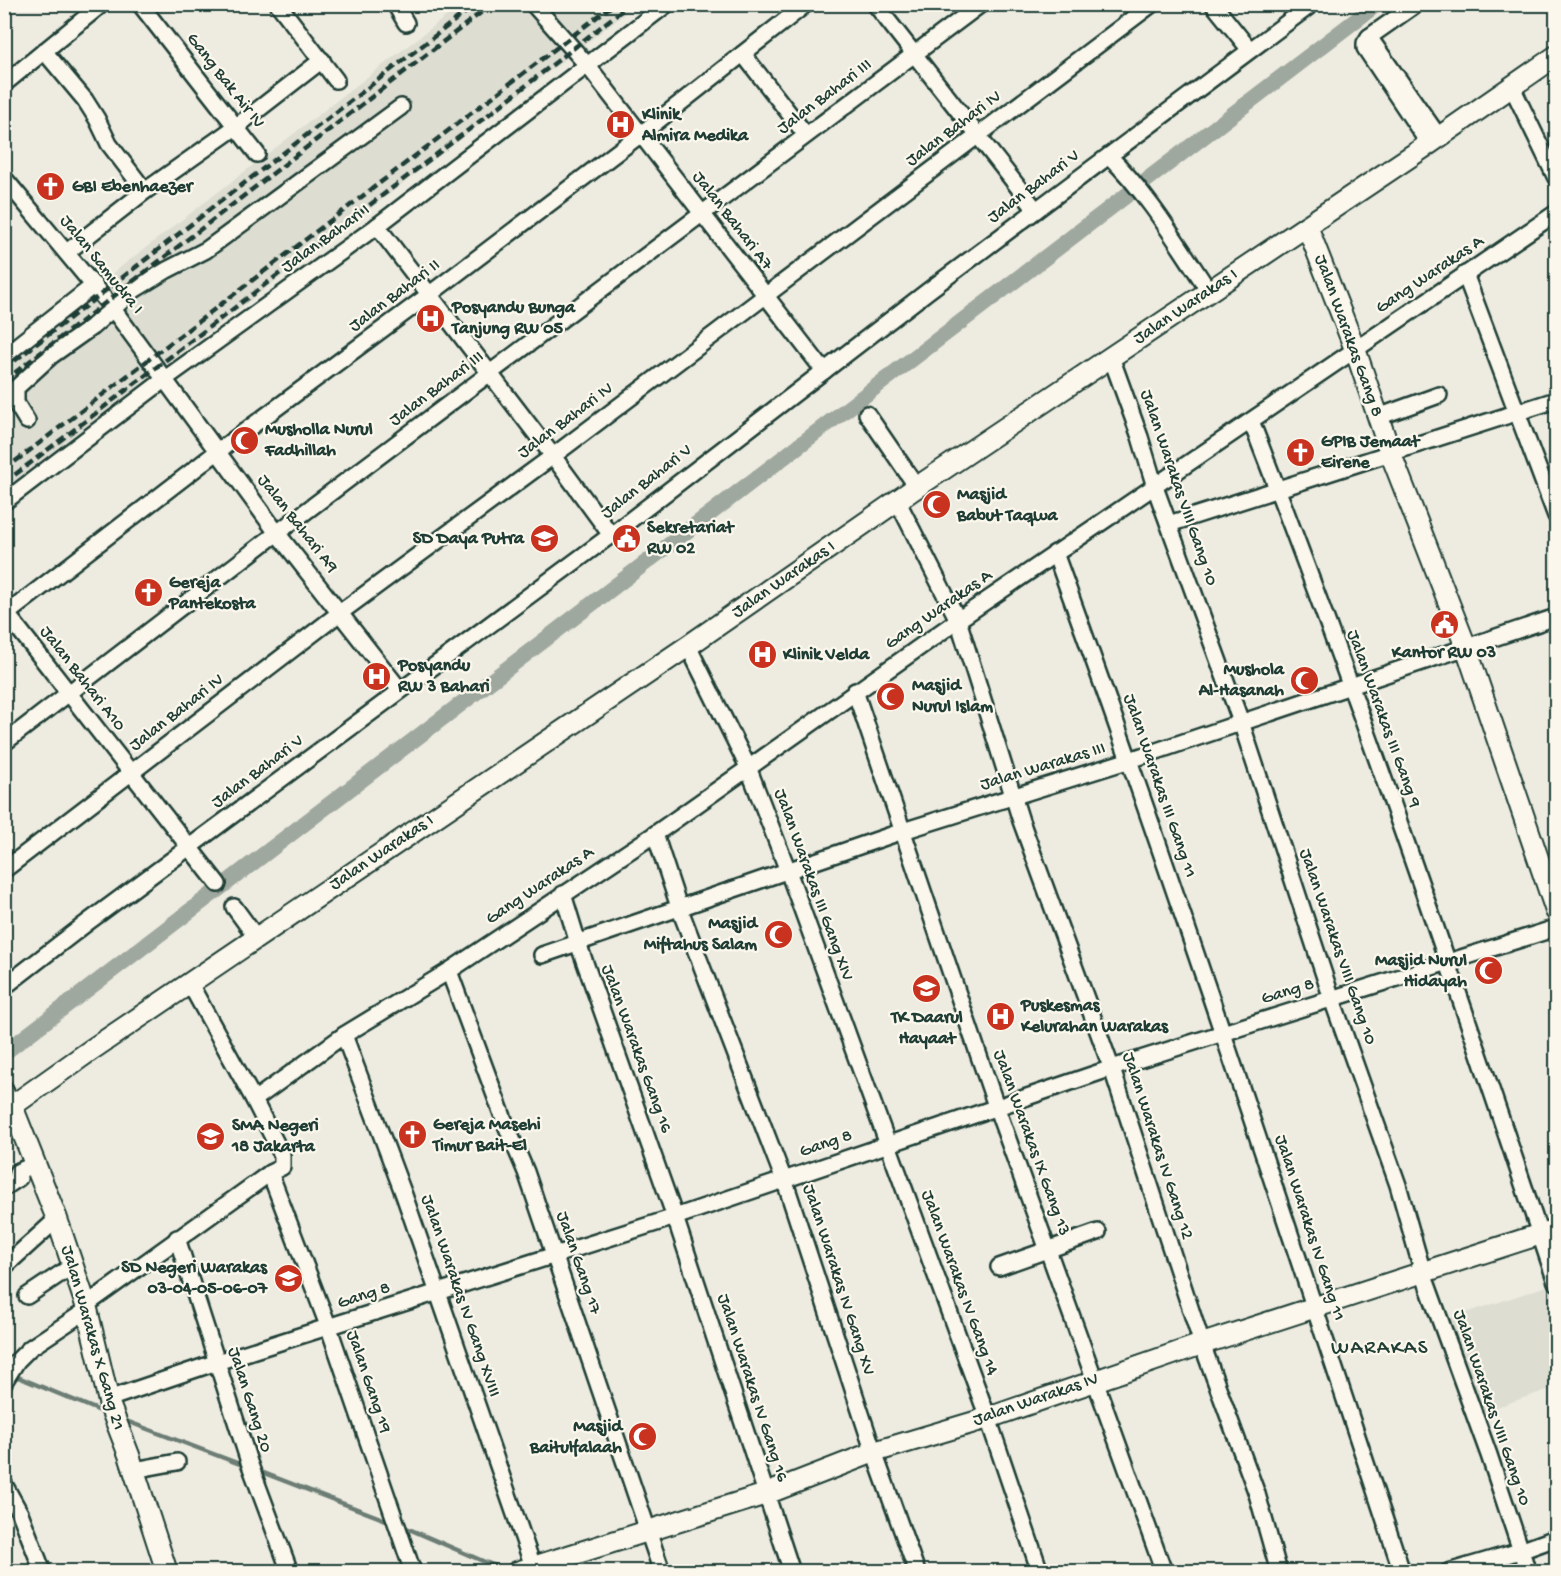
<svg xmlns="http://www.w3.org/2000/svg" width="1561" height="1576" font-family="'Gochi Hand',sans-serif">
  <rect width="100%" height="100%" fill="#eeece1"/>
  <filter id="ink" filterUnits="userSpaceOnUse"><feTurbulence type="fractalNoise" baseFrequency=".0167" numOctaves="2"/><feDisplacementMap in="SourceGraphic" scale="12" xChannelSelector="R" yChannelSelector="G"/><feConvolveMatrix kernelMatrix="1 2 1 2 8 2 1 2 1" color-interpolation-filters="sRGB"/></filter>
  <g filter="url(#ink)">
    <!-- built -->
    <g fill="#ddddd2">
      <path d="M461,5H636L5,488V356Z"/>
      <path d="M1550,1285L1556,1304V1387L1479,1413L1448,1319Z"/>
    </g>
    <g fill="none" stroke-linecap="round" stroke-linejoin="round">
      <!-- stream -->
      <g stroke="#6c7d74" stroke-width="4.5">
        <path d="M13,1375L105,1413"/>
        <path d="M121,1419L245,1466"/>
        <path d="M256,1470L391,1522"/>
        <path d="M402,1526L485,1562L513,1572"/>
      </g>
      <!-- canal -->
      <path stroke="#9fa89f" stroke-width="16" d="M4,1053L1377,4"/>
      <defs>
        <g id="minor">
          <path d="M140,4L257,154"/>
          <path d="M278,4L336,80"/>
          <path d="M395,4L406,23"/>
          <path d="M533,4L588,66L824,371"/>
          <path d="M875,4L1036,210"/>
          <path d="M1213,4L1250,50"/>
          <path d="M1416,4L1369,37L1365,43V48L1429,144"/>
          <path d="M1369,37L1439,137"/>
          <path d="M44,51L85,100L97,119L109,144L145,191"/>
          <path d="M743,54L806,135"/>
          <path d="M4,84L102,4"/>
          <path d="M1512,87L1556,178"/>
          <path d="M1109,156C1149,195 1178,245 1209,291"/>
          <path d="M4,178L113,309L277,533L400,690"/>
          <path d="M377,226L553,456L611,535"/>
          <path d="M67,252L145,191L237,126L322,60"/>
          <path d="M1465,274L1556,516"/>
          <path d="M4,356L94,285"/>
          <path d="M1111,357L1140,437L1155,487L1241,722L1332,999L1398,1185L1423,1273L1489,1455L1528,1572"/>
          <path d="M867,414L917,487"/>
          <path d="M1378,417L1439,395"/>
          <path d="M27,421L16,403V388L51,356L92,327L134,290L167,270L206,250L401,107"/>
          <path d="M1251,421C1362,705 1459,993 1556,1282"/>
          <path d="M4,502L169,376L377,226L667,4"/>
          <path d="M898,502L958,620L1021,821L1114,1075L1202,1344L1257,1494L1279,1572"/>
          <path d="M1169,524L1556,400"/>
          <path d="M1055,553C1178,890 1289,1231 1402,1572"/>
          <path d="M4,610L218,884"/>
          <path d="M4,616L217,452L430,294L641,134L806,4"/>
          <path d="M688,646L748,767L788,871L988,1418L1040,1572"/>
          <path d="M855,691L996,1106L1164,1572"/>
          <path d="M4,743L277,533L981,4"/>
          <path d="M655,834L679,907L787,1188L871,1444L917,1572"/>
          <path d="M4,870L341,612L553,456L1152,4"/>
          <path d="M563,894L578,943L675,1217L792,1572"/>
          <path d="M234,907L256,937"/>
          <path d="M542,955L903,831L1130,760L1556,617"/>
          <path d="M449,971L506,1125L526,1172L662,1572"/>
          <path d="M4,987L88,922L611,535L928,291L1312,4"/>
          <path d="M344,1035L404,1195L535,1572"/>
          <path d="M4,1088L12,1106L4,1109"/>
          <path d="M254,1100L344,1035L449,971L655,834L958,620L1556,213"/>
          <path d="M270,1173L329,1328L413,1572"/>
          <path d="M4,1188L19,1178L17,1172L35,1164"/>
          <path d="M177,1238L250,1465L290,1572"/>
          <path d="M4,1267L57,1219"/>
          <path d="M999,1267L1098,1232"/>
          <path d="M27,1296L72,1266"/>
          <path d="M86,1305L270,1173L282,1167V1155L254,1100L190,984"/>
          <path d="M4,1382L17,1361L30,1348L87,1310"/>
          <path d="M108,1399L217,1362L675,1217L1112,1068L1556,928"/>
          <path d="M134,1470L177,1462"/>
          <path d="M4,1484L20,1513L43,1572"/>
          <path d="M1448,1572L1520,1551L1556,1538"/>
        </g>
        <g id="tertiary">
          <path d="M1307,226L1355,349L1390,452L1466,647L1556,911"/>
          <path d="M167,1572L129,1455L110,1406L86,1305L57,1219L12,1106L91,1050L688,646L911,491L1429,144L1556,56"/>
          <path d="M517,1572L766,1494L874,1452L988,1418L1202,1344L1556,1229"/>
        </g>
      </defs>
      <!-- minor casing -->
      <use href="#minor" stroke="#1f3d34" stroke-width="20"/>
      <!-- tertiary casing -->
      <use href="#tertiary" stroke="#1f3d34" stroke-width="24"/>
      <!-- minor -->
      <use href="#minor" stroke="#fbf7ec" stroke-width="15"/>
      <!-- tertiary -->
      <use href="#tertiary" stroke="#fbf7ec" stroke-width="20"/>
      <!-- rail -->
      <g stroke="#1f3d34" stroke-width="4.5" stroke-dasharray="9 4.5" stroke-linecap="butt">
        <path d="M4,369L476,4"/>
        <path d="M4,381L492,4"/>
        <path d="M4,470L614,4"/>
        <path d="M4,483L496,109L630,4"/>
      </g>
    </g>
  </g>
  <!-- icons -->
  <defs>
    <symbol id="hospital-disc" viewBox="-11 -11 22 22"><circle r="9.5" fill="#c8321e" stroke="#fbf7ec"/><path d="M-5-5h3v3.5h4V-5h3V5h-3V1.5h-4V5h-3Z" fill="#fff"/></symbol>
    <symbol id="church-disc" viewBox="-11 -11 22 22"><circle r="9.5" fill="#c8321e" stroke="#fbf7ec"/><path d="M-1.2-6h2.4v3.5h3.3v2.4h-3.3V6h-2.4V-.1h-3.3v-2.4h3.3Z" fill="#fff"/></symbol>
    <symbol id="mosque-disc" viewBox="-11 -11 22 22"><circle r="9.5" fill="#c8321e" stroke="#fbf7ec"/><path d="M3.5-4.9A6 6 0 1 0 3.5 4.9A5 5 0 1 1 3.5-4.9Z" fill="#fff"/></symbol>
    <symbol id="civic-disc" viewBox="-11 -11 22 22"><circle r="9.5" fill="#c8321e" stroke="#fbf7ec"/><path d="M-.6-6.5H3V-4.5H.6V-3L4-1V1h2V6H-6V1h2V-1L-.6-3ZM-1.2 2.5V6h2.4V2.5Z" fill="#fff"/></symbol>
    <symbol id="school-disc" viewBox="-11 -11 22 22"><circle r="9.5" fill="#c8321e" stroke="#fbf7ec"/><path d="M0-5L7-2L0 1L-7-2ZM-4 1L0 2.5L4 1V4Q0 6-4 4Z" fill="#fff"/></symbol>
  </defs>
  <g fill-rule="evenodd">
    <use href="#hospital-disc" x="604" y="108" width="33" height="33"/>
    <use href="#church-disc" x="34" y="170" width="33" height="33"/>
    <use href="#hospital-disc" x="414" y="302" width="33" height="33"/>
    <use href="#mosque-disc" x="228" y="424" width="33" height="33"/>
    <use href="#church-disc" x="1284" y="436" width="33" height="33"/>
    <use href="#mosque-disc" x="920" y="488" width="33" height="33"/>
    <use href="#civic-disc" x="610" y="522" width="33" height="33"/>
    <use href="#school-disc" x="528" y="522" width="33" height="33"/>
    <use href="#church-disc" x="132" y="576" width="33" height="33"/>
    <use href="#civic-disc" x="1428" y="608" width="33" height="33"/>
    <use href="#hospital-disc" x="746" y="638" width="33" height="33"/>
    <use href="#hospital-disc" x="360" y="660" width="33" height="33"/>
    <use href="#mosque-disc" x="1288" y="664" width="33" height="33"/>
    <use href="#mosque-disc" x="874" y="680" width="33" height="33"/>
    <use href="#mosque-disc" x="762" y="918" width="33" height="33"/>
    <use href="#mosque-disc" x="1472" y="954" width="33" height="33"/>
    <use href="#school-disc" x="910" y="972" width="33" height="33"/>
    <use href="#hospital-disc" x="984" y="1000" width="33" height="33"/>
    <use href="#church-disc" x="396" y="1118" width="33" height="33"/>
    <use href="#school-disc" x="194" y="1120" width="33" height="33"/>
    <use href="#school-disc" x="272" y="1262" width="33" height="33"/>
    <use href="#mosque-disc" x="626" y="1420" width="33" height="33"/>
  </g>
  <g text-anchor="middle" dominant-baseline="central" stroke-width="4.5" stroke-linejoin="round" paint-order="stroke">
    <!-- street labels -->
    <g font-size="18" fill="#1f3d34" stroke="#fbf7ec">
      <text transform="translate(225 81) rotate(52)">Gang Bak Air IV</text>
      <text transform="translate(825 97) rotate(-37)">Jalan Bahari III</text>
      <text transform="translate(954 129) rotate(-37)">Jalan Bahari IV</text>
      <text transform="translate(1034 187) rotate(-37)">Jalan Bahari V</text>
      <text transform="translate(732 221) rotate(52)">Jalan Bahari A7</text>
      <text transform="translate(326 239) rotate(-36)">Jalan Bahari I</text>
      <text transform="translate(101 265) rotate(51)">Jalan Samudra I</text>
      <text transform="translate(1430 275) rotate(-34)">Gang Warakas A</text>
      <text transform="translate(395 296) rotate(-37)">Jalan Bahari II</text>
      <text transform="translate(1186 307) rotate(-34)">Jalan Warakas I</text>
      <text transform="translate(1348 336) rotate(70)">Jalan Warakas Gang 8</text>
      <text transform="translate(437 389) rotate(-37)">Jalan Bahari III</text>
      <text transform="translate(566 421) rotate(-37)">Jalan Bahari IV</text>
      <text transform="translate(647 482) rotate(-38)">Jalan Bahari V</text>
      <text transform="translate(1178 488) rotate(71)">Jalan Warakas VIII Gang 10</text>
      <text transform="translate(297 524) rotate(52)">Jalan Bahari A9</text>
      <text transform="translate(784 580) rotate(-35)">Jalan Warakas I</text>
      <text transform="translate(939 610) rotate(-35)">Gang Warakas A</text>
      <text transform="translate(82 679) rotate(52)">Jalan Bahari A10</text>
      <text transform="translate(177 713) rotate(-38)">Jalan Bahari IV</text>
      <text transform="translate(1383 719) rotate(70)">Jalan Warakas III Gang 9</text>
      <text transform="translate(1043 767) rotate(-17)">Jalan Warakas III</text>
      <text transform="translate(258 772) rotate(-37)">Jalan Bahari V</text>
      <text transform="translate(1159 786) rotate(71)">Jalan Warakas III Gang 11</text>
      <text transform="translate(382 853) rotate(-34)">Jalan Warakas I</text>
      <text transform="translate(813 885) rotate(70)">Jalan Warakas III Gang XIV</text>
      <text transform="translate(540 886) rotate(-34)">Gang Warakas A</text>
      <text transform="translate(1337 947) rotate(71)">Jalan Warakas VIII Gang 10</text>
      <text transform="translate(1288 992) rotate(-17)">Gang 8</text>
      <text transform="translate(636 1049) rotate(70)">Jalan Warakas Gang 16</text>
      <text transform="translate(1031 1143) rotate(70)">Jalan Warakas IX Gang 13</text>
      <text transform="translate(826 1144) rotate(-19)">Gang 8</text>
      <text transform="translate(1157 1146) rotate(72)">Jalan Warakas IV Gang 12</text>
      <text transform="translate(1309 1228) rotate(72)">Jalan Warakas IV Gang 11</text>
      <text transform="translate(578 1263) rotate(71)">Jalan Gang 17</text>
      <text transform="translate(838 1280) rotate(72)">Jalan Warakas IV Gang XV</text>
      <text transform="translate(959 1283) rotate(70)">Jalan Warakas IV Gang 14</text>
      <text transform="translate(364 1296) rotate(-18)">Gang 8</text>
      <text transform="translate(460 1296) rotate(71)">Jalan Warakas IV Gang XVIII</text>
      <text transform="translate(92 1338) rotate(74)">Jalan Warakas X Gang 21</text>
      <text transform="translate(368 1382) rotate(71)">Jalan Gang 19</text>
      <text transform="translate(752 1388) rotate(72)">Jalan Warakas IV Gang 16</text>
      <text transform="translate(249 1400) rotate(72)">Jalan Gang 20</text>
      <text transform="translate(1036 1400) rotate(-19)">Jalan Warakas IV</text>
      <text transform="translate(1491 1408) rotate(71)">Jalan Warakas VIII Gang 10</text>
    </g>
    <!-- poi labels -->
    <g font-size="18" font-weight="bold" fill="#1f3d34" stroke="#fbf7ec" text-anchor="start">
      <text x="642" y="115">Klinik<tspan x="642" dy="21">Almira Medika</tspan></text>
      <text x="72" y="187">GBI Ebenhaezer</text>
      <text x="452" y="308">Posyandu Bunga<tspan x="452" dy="21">Tanjung RW 05</tspan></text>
      <text x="265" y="430">Musholla Nurul<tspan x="265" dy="21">Fadhillah</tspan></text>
      <text x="1321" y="442">GPIB Jemaat<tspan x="1321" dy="21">Eirene</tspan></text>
      <text x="957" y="495">Masjid<tspan x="957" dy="21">Babut Taqwa</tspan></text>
      <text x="647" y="528">Sekretariat<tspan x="647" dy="21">RW 02</tspan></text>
      <text x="524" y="539" text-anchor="end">SD Daya Putra</text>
      <text x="169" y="583">Gereja<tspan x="169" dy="21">Pantekosta</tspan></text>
      <text x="1444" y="653" text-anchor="middle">Kantor RW 03</text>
      <text x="783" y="655">Klinik Velda</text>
      <text x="398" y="666">Posyandu<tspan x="398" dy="21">RW 3 Bahari</tspan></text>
      <text x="1284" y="670" text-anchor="end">Mushola<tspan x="1284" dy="21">Al-Hasanah</tspan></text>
      <text x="912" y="686">Masjid<tspan x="912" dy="21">Nurul Islam</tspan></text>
      <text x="757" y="924" text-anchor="end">Masjid<tspan x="757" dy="21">Miftahus Salam</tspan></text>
      <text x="1467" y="961" text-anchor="end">Masjid Nurul<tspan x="1467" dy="21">Hidayah</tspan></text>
      <text x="1021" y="1006">Puskesmas<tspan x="1021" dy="21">Kelurahan Warakas</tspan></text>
      <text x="927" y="1018" text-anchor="middle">TK Daarul<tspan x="927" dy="21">Hayaat</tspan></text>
      <text x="433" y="1125">Gereja Masehi<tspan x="433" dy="21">Timur Bait-El</tspan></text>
      <text x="232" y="1126">SMA Negeri<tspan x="232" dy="21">18 Jakarta</tspan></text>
      <text x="267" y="1268" text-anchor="end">SD Negeri Warakas<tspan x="267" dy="21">03-04-05-06-07</tspan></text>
      <text x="622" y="1427" text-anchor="end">Masjid<tspan x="622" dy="21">Baitulfalaah</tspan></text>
    </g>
    <!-- quarter labels -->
    <g font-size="21" letter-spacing="1.5" fill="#1f3d34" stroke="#fbf7ec">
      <text x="1380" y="1349">WARAKAS</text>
    </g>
  </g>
  <!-- margin -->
  <rect width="1561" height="1576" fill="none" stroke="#fbf7ec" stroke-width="24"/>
  <rect x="12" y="12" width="1537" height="1552" fill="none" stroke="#1f3d34" stroke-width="2" filter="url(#ink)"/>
</svg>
